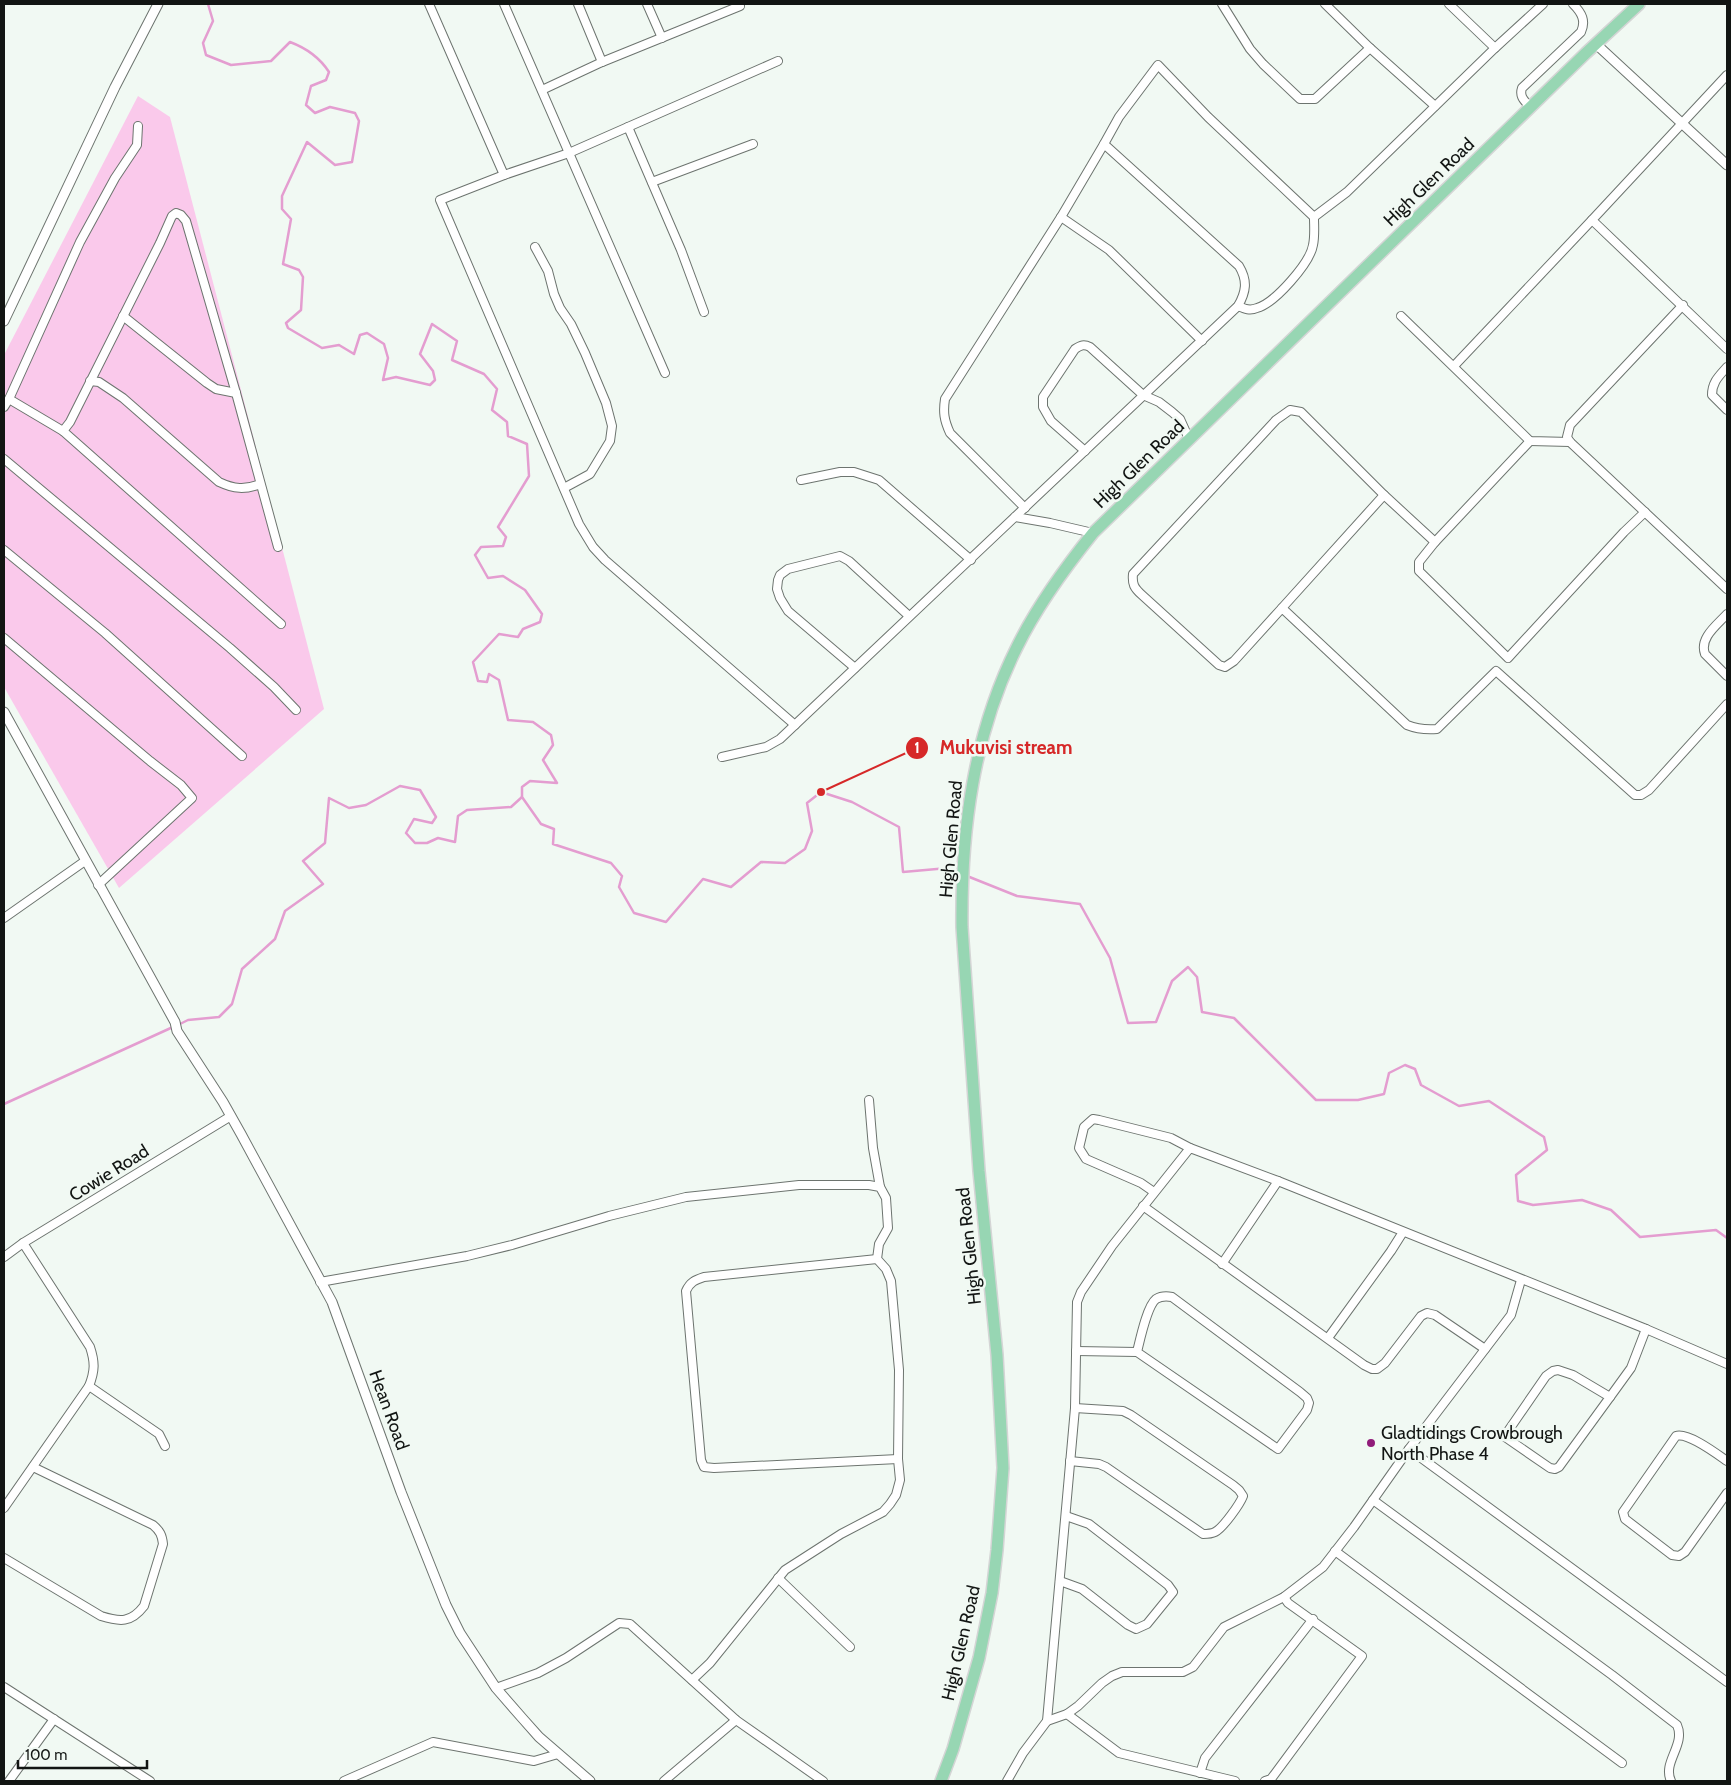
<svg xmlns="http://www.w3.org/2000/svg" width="1731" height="1785" font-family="Cabin,sans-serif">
  <rect width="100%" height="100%" fill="#f1f9f3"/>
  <!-- green -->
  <path fill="#fac9eb" d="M138,96L170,117L324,709L119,888L4,687V355Z"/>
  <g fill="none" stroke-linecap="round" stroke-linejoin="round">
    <!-- stream -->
    <g stroke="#e49dd0" stroke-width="2.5">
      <path d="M208,4L213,21L203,43L206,55L231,65L271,61L290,42C306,48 320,58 329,72L326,80L311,86L306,105L315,113L330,107L355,113L359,121L352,162L335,165L307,142L282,196V209L291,219L283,264L299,270L303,277L301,310L286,323L288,328L322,348L339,345L354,354L360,335L367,333L384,344L388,358L383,380L396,377L430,385L435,380L433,371L420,354L432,324L457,341L452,360L484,374L497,389L492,410L507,422L508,436L527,444L529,476L498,527L506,537L503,546L481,547L475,555L488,578L503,576L525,590L542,614L540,622L523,629L518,637L499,634L473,662L478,681L487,682L489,674L499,680L508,720L533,722L551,735L553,745L543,760L557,783L530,781L522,787V797L541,824L554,829L553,844L611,863L622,876L619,887L634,913L666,922L703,879L731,887L761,862L785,863L805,849L812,831L807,803L821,792L852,802L899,827L903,872L948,868L960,873"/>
      <path d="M967,876L1017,896L1080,904L1110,958L1128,1023L1156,1022L1172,981L1188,967L1197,977L1202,1012L1234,1018L1316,1100H1358L1384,1094L1389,1073L1405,1065L1415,1069L1421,1085L1459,1106L1489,1101L1544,1137L1547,1150L1516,1175L1518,1201L1533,1205L1582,1200L1611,1210L1640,1237L1716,1230L1727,1238"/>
      <path d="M178,1025L188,1020L219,1017L232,1004L242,969L275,939L285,911L323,884L303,861L325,843L329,798L349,808L366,805L400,786L420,790L436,817L432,823L414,819L406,833L415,843H427L438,838L455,842L458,816L467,810L511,807L522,797"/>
      <path d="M4,1104L173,1027"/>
    </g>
    <defs>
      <g id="minor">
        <path d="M429,4L504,175L569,153L628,127L681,250L704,312"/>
        <path d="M504,4L665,373"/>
        <path d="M578,4L602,62"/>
        <path d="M647,4L662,38"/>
        <path d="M1222,4L1250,49L1263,64L1300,99H1315L1370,48"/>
        <path d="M1325,4L1370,48L1435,106"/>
        <path d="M1449,4L1495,48"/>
        <path d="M1727,75L1592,220L1727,349"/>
        <path d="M542,90L602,62L740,6"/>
        <path d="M1530,107C1525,101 1519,97 1522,88L1581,32C1586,21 1582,13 1573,4"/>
        <path d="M628,127L778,61"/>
        <path d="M504,175L440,200L579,524L593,547L605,560L795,725"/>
        <path d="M652,182L753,144"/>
        <path d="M1061,217L1109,250L1202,341"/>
        <path d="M1314,217L1347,192L1495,48L1543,4"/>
        <path d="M535,247L548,271L554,294L560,308L571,324L585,353L606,403L612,426L610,441L590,474L564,488"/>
        <path d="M1683,305L1570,425L1567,437L1570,442L1727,589"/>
        <path d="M123,316L207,383L216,389L236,393"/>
        <path d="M1401,316L1530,441L1570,442"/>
        <path d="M1454,366L1592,220"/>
        <path d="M1727,367C1719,376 1712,382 1712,395L1727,410"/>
        <path d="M90,381L99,382L123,398L219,482C234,489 245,490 260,484"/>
        <path d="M9,399L63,431L281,624"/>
        <path d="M4,407L9,399L80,242L115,178L137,145L138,126"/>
        <path d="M63,431L70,422L160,243L172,216L176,213L181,215L186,221L236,393L278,547"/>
        <path d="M1085,451L1051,421L1043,407V397L1075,349C1081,345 1084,344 1090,347L1143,395L1159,402L1172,412L1180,419L1189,439"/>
        <path d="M4,459L230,648L274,687L296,710"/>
        <path d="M801,480L840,472H854L879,480L971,560"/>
        <path d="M1025,508L950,433C944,420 943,412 945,399L1061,217L1104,144L1119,117L1158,65L1208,117L1314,217C1314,226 1315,236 1313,245C1310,263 1275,303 1257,308C1250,311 1245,309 1238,306"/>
        <path d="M1645,512L1624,532L1508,658L1419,571V562L1435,542L1384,495L1301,412L1290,410L1276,420L1133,574C1132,584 1134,588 1142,595L1219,665L1225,667L1234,661L1282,608L1407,725C1417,729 1425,730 1437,729L1496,671L1635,795H1641L1649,790L1727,704"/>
        <path d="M1015,517L1050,523L1093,533"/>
        <path d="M1435,542L1530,441"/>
        <path d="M4,550L105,633L242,756"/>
        <path d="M1282,608L1384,495"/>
        <path d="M1727,614C1717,625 1699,638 1705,654L1727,676"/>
        <path d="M4,638L150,761L181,785L192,798L98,885"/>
        <path d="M855,668L788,611L780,598L777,589L778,580L780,575L788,569L840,556L849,561L909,616"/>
        <path d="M722,757L766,747L780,739L1238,306C1246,292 1248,281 1239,266L1104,144"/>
        <path d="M4,918L85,861"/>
        <path d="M869,1100L873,1148L880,1187"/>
        <path d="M1154,1192L1141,1183L1086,1159L1079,1148L1084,1127L1093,1119L1099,1120L1171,1138L1190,1148"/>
        <path d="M1143,1206L1364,1365L1372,1369H1377L1385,1363L1421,1316L1427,1313L1435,1315L1485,1349"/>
        <path d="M4,1257L23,1243L231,1116"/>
        <path d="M877,1259L704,1277C695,1280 690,1282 686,1291L701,1460L704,1467L714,1468L898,1459"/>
        <path d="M1222,1264L1278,1181"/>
        <path d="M320,1282L467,1256L512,1245L609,1216L686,1197L799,1185H869L880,1187L886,1198L888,1228L879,1244L877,1259L886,1269L891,1281L899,1370L898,1459L900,1480L896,1495L890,1504L883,1512L841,1534L785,1570L710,1663L692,1680"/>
        <path d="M1328,1338L1391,1251L1403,1232"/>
        <path d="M1076,1351L1137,1352L1278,1449L1307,1410L1309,1403L1307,1398L1300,1392L1172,1297C1167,1296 1161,1296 1156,1299C1147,1306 1140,1340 1137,1352"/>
        <path d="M1558,1370L1573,1375L1610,1397L1559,1467L1555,1469L1550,1468L1505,1437L1506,1434L1546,1376L1553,1371Z"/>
        <path d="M89,1386L159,1434L165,1446"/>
        <path d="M1610,1397L1631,1368L1646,1329"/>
        <path d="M1409,1449L1727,1682"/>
        <path d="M1070,1461L1099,1464L1106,1467L1203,1534C1207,1534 1211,1534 1215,1532C1223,1528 1240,1504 1243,1496L1239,1490L1233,1485L1131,1415L1123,1411L1075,1408"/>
        <path d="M1727,1461C1717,1454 1688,1432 1676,1436L1623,1512L1625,1519L1672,1555L1679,1556L1685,1552L1727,1493"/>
        <path d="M1373,1500L1612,1675L1677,1725C1686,1745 1662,1762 1671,1781"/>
        <path d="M4,1508L89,1386C95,1371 95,1362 90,1347L23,1243"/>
        <path d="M1335,1551L1622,1763"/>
        <path d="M4,1558L101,1616C120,1622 131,1623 144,1606L163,1544C162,1535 160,1531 153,1525L33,1467"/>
        <path d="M778,1578L850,1647"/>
        <path d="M1060,1581L1082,1589L1128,1625L1136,1629L1147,1624L1173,1592L1168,1585L1089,1524L1066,1516"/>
        <path d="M4,1687L150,1781"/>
        <path d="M496,1688L538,1673L566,1658L619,1623L630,1624L736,1720L823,1781"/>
        <path d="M1067,1714L1119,1753L1235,1781"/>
        <path d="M1047,1721L1067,1714L1078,1706L1102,1683L1112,1676L1122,1672H1183L1193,1667L1224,1627L1284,1597L1323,1567L1354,1527L1409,1449L1511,1315L1521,1280"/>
        <path d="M1200,1773L1205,1758L1313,1619"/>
        <path d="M9,1781L54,1719"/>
        <path d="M344,1781L433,1742L534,1761L558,1754"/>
        <path d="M664,1781L736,1720"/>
        <path d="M1007,1781L1023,1753L1047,1721L1075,1408L1077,1302L1081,1292L1112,1246L1190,1148L1278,1181L1646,1329L1727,1364"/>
        <path d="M1265,1781L1271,1779L1362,1656L1288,1603L1284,1597"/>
      </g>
      <g id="tertiary">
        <path d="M1596,44L1727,165"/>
        <path d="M4,321L115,87L158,4"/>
        <path d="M4,712L175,1022L177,1031L223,1102L241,1134L332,1302L401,1492L446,1605L460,1633L496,1688L523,1719L539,1737L590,1781"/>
      </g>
      <path id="primary" d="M941,1781L953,1749L979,1658L992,1593L997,1550L1003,1468L997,1355L979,1171L962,927C961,831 973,735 1017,647C1037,606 1064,569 1093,533L1586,53L1639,4"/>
    </defs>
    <!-- minor casing -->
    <use href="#minor" stroke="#6d746f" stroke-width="10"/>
    <!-- tertiary casing -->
    <use href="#tertiary" stroke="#6d746f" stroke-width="11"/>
    <!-- primary casing -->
    <use href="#primary" stroke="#d4d5d5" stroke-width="14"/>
    <!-- minor -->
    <use href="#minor" stroke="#fff" stroke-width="8"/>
    <!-- tertiary -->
    <use href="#tertiary" stroke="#fff" stroke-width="9"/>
    <!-- primary -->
    <use href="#primary" stroke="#97d6b3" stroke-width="11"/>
  </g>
  <!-- markers -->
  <circle fill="#911c7a" stroke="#f1f9f3" stroke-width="2" cx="1371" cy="1443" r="5"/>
  <g text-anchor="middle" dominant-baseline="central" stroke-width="5" stroke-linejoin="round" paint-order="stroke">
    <!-- street labels -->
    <g font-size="18" fill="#121513" stroke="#f1f9f3">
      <text transform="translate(1429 182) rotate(-44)">High Glen Road</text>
      <text transform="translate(1139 464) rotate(-44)">High Glen Road</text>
      <text transform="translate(951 839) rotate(-85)">High Glen Road</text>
      <text transform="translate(109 1173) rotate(-32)">Cowie Road</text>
      <text transform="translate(969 1246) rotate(-96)">High Glen Road</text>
      <text transform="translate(389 1410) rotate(70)">Hean Road</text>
      <text transform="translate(961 1643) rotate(-77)">High Glen Road</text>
    </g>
    <!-- poi labels -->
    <g font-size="18" fill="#121513" stroke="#f1f9f3" text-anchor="start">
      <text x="1381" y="1433">Gladtidings Crowbrough<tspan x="1381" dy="21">North Phase 4</tspan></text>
    </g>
  </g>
  <!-- callouts -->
  <path fill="none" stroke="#d62828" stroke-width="2" d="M821 792L917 748"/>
  <g fill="#d62828" stroke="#f1f9f3" stroke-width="2">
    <circle cx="821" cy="792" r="5"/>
    <circle cx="917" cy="748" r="12"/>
  </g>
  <g font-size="15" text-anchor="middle" font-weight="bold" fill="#fff">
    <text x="917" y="753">1</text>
  </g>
  <g font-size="19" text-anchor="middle" font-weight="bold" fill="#d62828" stroke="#f1f9f3" stroke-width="5" stroke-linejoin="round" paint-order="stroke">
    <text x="1006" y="754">Mukuvisi stream</text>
  </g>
  <!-- border -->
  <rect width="1731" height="1785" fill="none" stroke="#121513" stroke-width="10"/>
  <!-- scale -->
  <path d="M18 1760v8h129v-8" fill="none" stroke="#121513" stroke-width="2.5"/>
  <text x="25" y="1760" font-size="15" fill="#121513" stroke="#f1f9f3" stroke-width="4" paint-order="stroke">100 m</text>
</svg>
